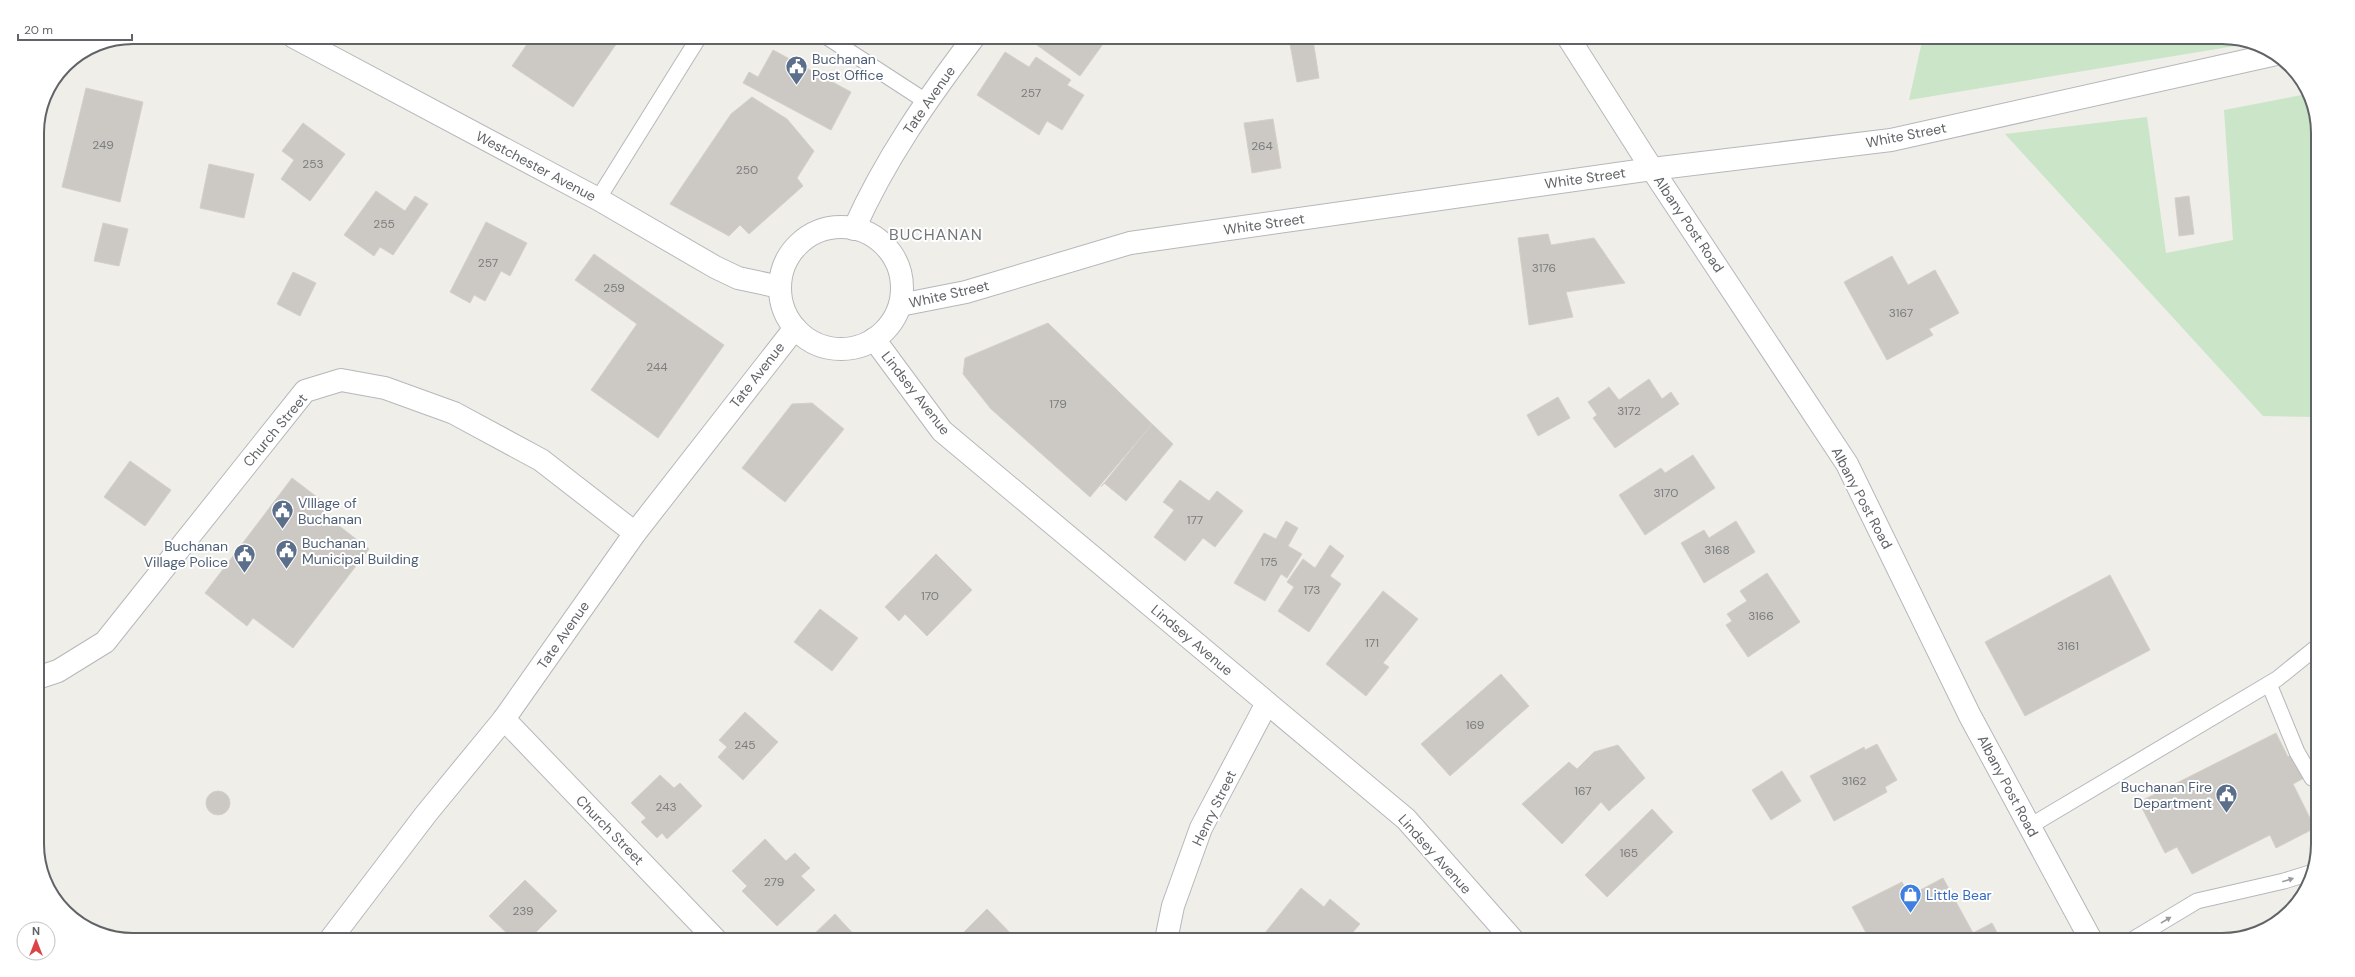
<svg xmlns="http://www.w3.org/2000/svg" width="2355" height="977" font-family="'DM Sans',sans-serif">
  <rect width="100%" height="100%" fill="#f0eee9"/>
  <!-- green -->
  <g fill="#cae5c8">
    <path d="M1923,37H2222L2253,43L1909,100Z"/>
    <path d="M2307,94L2318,127V417L2263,416L2005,134L2147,117L2166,253L2233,240L2224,110Z"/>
  </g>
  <!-- building -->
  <g fill="#ccc9c5" stroke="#d5cfc7">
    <path d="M532,37H621L573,107L512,66Z"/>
    <path d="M1042,37H1108L1080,76L1037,45Z"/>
    <path d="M1313,40L1319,78L1297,82L1290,44Z"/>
    <path d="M773,50L851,92L831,130L743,83L749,72L758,77Z"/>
    <path d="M1005,52L1029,67L1036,57L1071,80L1067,85L1084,95L1062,130L1047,121L1039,135L977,95Z"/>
    <path d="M86,88L143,102L120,202L62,187Z"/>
    <path d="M752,97L787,119L814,151L797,178L803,186L749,234L740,225L729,236L670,204L731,114Z"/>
    <path d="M1273,119L1281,168L1252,173L1244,123Z"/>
    <path d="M303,123L345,154L310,201L281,179L294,160L282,151Z"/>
    <path d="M209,164L254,174L244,218L200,208Z"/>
    <path d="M376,191L405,211L415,196L428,204L393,255L380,247L374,256L344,235Z"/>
    <path d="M2189,196L2194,234L2179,236L2175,198Z"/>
    <path d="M486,222L527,243L510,276L501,271L485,301L474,295L470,303L450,292Z"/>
    <path d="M103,223L128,229L119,266L94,261Z"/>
    <path d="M1548,234L1551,245L1594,238L1625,283L1566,292L1573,317L1529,325L1518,238Z"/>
    <path d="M594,254L724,345L658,438L591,390L637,324L575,280Z"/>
    <path d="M1892,256L1908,285L1935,270L1959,313L1929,329L1933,335L1887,360L1844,282Z"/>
    <path d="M293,272L316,283L300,316L277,304Z"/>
    <path d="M1048,323L1152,424L1090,497L991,409L963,374L965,358Z"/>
    <path d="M1649,379L1662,399L1671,392L1679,404L1615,448L1593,418L1597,415L1588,402L1609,387L1619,400Z"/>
    <path d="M1558,397L1570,418L1538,436L1527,415Z"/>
    <path d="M812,403L844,429L785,502L742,468L792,404Z"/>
    <path d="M1152,424L1173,444L1126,501L1104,483L1101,487Z"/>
    <path d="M1693,455L1715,488L1645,535L1619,495L1661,468L1665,473Z"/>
    <path d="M130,461L171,490L145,526L104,497Z"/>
    <path d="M292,478L330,507L325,515L369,549L293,648L253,618L247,626L205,593Z"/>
    <path d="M1180,480L1209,501L1217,491L1243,511L1215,547L1203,538L1185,561L1154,537L1174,510L1163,502Z"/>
    <path d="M1286,521L1298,528L1288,546L1302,554L1287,578L1281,574L1265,601L1234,583L1264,533L1276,539Z"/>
    <path d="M1736,521L1755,552L1704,583L1681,543L1704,530L1709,538Z"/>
    <path d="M1330,545L1344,556L1330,576L1341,584L1309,632L1278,611L1294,587L1287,582L1303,559L1315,568Z"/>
    <path d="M936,554L972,590L927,636L905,614L899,621L885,607Z"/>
    <path d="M1767,573L1800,622L1748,657L1726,625L1732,621L1727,614L1747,601L1740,591Z"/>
    <path d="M2110,575L2150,650L2025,716L1985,642Z"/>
    <path d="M1383,591L1418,619L1383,663L1389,667L1366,696L1326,664Z"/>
    <path d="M820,609L858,638L832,671L794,642Z"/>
    <path d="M1501,674L1529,706L1450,776L1421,744Z"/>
    <path d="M745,712L778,742L743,780L718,757L727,747L719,740Z"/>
    <path d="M2276,733L2288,757L2292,754L2304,778L2293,784L2315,828L2276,848L2270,835L2192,874L2177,847L2165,853L2139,802Z"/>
    <path d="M1877,744L1897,780L1885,787L1887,792L1834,821L1810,776L1864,747L1865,750Z"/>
    <path d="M1618,745L1645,778L1609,811L1601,802L1562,844L1522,804L1569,762L1577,769L1594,752Z"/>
    <path d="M1782,771L1801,801L1771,820L1752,790Z"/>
    <path d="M660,775L674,788L680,783L702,806L667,839L662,833L657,838L641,822L646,818L631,803Z"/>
    <circle cx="218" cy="803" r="12"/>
    <path d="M1652,809L1673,832L1607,897L1585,875Z"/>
    <path d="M765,839L786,861L795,853L810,868L801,876L815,890L777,926L742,891L747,886L732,871Z"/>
    <path d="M1943,878L1973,933L1992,923L2001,940H1870L1852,907L1902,882L1909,896Z"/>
    <path d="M525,880L557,911L528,940H514L489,916Z"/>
    <path d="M1301,888L1324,907L1330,899L1360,924L1346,940H1274L1265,933Z"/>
    <path d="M987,909L1017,940H956Z"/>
    <path d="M835,914L859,940H808Z"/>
  </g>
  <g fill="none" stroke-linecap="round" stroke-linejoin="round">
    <defs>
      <g id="service">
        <path d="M827,37L927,102"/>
        <path d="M598,199L699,37"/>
        <path d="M2269,684L2297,752L2312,778L2318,775"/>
        <path d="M2030,826L2277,679L2318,646"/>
        <path d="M2132,940L2197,901L2284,881L2313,872"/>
      </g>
      <g id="minor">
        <path d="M1652,169L1891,140L2272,55"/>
        <path d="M37,678L58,671L105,642L305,391L341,380L385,388L454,413L541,460L635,533"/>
        <path d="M504,719L716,940"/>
        <path d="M1166,940L1173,906L1201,828L1267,703"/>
      </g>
      <g id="tertiary">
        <path d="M294,37L598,199L715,267L738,278L780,287"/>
        <circle cx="841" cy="288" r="61"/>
        <path d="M854,229C885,159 928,98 974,37"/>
        <path d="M900,305L966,292L1130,243L1652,169"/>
        <path d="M874,339L942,431L1406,819L1513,940"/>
        <path d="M330,940L426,814L504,719L635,533L795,328"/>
      </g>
      <path id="secondary" d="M1568,37L1652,169L1847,464L1970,716L2091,940"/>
    </defs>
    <!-- service casing -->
    <use href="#service" stroke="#b5b8bb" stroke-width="17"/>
    <!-- minor casing -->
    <use href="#minor" stroke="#b5b8bb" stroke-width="24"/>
    <!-- tertiary casing -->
    <use href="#tertiary" stroke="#b5b8bb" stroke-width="24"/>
    <!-- secondary casing -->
    <use href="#secondary" stroke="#b4b8bb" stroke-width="24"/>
    <!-- service -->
    <use href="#service" stroke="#fff" stroke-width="15"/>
    <!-- minor -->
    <use href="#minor" stroke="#fff" stroke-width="22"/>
    <!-- tertiary -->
    <use href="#tertiary" stroke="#fff" stroke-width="22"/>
    <!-- secondary -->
    <use href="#secondary" stroke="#fff" stroke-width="22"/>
  </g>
  <!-- one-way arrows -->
  <defs><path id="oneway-solid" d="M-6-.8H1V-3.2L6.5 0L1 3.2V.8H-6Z"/></defs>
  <g fill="#989a9c">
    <use href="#oneway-solid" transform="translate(2288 880) rotate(-17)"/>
    <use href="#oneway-solid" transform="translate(2166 920) rotate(-31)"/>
  </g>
  <!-- icons -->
  <defs>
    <symbol id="civic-pin" viewBox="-11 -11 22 30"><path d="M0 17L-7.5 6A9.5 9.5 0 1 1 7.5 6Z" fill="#5c6f8a" stroke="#fff"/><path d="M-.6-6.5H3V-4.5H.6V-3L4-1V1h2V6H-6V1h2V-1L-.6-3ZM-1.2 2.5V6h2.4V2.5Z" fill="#fff"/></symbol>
    <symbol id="shop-pin" viewBox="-11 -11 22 30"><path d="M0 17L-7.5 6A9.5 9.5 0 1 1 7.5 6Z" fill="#3f7fe0" stroke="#fff"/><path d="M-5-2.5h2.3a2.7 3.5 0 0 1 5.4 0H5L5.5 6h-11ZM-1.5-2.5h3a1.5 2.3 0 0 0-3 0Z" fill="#fff"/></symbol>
  </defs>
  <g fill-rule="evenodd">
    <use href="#civic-pin" x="784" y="54" width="25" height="34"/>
    <use href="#civic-pin" x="270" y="498" width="25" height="34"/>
    <use href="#civic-pin" x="274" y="538" width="25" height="34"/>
    <use href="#civic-pin" x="232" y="542" width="25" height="34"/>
    <use href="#civic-pin" x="2214" y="782" width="25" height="34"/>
    <use href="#shop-pin" x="1898" y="882" width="25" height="34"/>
  </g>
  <g text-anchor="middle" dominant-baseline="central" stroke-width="4" stroke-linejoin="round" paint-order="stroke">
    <!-- number labels -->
    <g font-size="12" fill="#7b7d7e">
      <text x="1031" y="93">257</text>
      <text x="103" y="145">249</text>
      <text x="1262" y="146">264</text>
      <text x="313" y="164">253</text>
      <text x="747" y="170">250</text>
      <text x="384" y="224">255</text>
      <text x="488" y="263">257</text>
      <text x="1544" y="268">3176</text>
      <text x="614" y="288">259</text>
      <text x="1901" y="313">3167</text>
      <text x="657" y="367">244</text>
      <text x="1058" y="404">179</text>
      <text x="1629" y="411">3172</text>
      <text x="1666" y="493">3170</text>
      <text x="1195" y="520">177</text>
      <text x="1717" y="550">3168</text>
      <text x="1269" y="562">175</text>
      <text x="1312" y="590">173</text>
      <text x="930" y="596">170</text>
      <text x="1761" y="616">3166</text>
      <text x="1372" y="643">171</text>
      <text x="2068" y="646">3161</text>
      <text x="1475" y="725">169</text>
      <text x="745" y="745">245</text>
      <text x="1854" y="781">3162</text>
      <text x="1583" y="791">167</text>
      <text x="666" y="807">243</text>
      <text x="1629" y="853">165</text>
      <text x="774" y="882">279</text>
      <text x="523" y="911">239</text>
    </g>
    <!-- service labels -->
    <g font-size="14" fill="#4e5e75" stroke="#fff" text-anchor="start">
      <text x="812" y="59">Buchanan<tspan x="812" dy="16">Post Office</tspan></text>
      <text x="298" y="503">VIllage of<tspan x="298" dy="16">Buchanan</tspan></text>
      <text x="302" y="543">Buchanan<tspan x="302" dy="16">Municipal Building</tspan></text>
      <text x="228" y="546" text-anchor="end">Buchanan<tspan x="228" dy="16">Village Police</tspan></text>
      <text x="2212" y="787" text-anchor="end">Buchanan Fire<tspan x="2212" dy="16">Department</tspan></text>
    </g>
    <!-- street labels -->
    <g font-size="14" fill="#606467" stroke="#fff">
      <text transform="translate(929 100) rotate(-55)">Tate Avenue</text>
      <text transform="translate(1906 135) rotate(-11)">White Street</text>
      <text transform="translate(536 166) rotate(28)">Westchester Avenue</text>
      <text transform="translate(1585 178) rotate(-8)">White Street</text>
      <text transform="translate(1264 224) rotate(-8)">White Street</text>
      <text transform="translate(1689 224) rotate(56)">Albany Post Road</text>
      <text transform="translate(949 294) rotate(-13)">White Street</text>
      <text transform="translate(757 375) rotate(-52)">Tate Avenue</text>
      <text transform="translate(916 393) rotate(52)">Lindsey Avenue</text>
      <text transform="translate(275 430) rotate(-50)">Church Street</text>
      <text transform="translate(1862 498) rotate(62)">Albany Post Road</text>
      <text transform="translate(563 635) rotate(-55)">Tate Avenue</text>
      <text transform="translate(1192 640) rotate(40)">Lindsey Avenue</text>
      <text transform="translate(2008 786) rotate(62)">Albany Post Road</text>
      <text transform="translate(1214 808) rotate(-64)">Henry Street</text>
      <text transform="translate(610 830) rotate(46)">Church Street</text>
      <text transform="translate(1435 854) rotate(48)">Lindsey Avenue</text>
    </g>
    <!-- shop labels -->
    <g font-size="14" fill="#366cbe" stroke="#fff" text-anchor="start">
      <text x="1926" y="895">Little Bear</text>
    </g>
    <!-- quarter labels -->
    <g font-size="16" letter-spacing="1" fill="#717679" stroke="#fff">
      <text x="936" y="234">BUCHANAN</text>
    </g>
  </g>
  <!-- crop -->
  <path d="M0 0H2355V977H0ZM133 44H2222A89 89 0 0 1 2311 133V844A89 89 0 0 1 2222 933H133A89 89 0 0 1 44 844V133A89 89 0 0 1 133 44Z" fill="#fff" fill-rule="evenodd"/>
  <path fill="none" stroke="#606467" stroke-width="2" d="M133 44H2222A89 89 0 0 1 2311 133V844A89 89 0 0 1 2222 933H133A89 89 0 0 1 44 844V133A89 89 0 0 1 133 44Z"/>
  <!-- north arrow -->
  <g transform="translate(36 941)"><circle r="19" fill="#ffffff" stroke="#bfc1c2"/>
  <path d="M0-3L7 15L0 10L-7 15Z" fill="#db4444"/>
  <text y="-6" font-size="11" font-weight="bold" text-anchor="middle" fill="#606467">N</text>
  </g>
  <!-- scale -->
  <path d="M18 34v6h114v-6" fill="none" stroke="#606467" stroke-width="2"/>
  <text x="24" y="34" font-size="12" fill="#606467" stroke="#ffffff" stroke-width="3" paint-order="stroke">20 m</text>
</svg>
